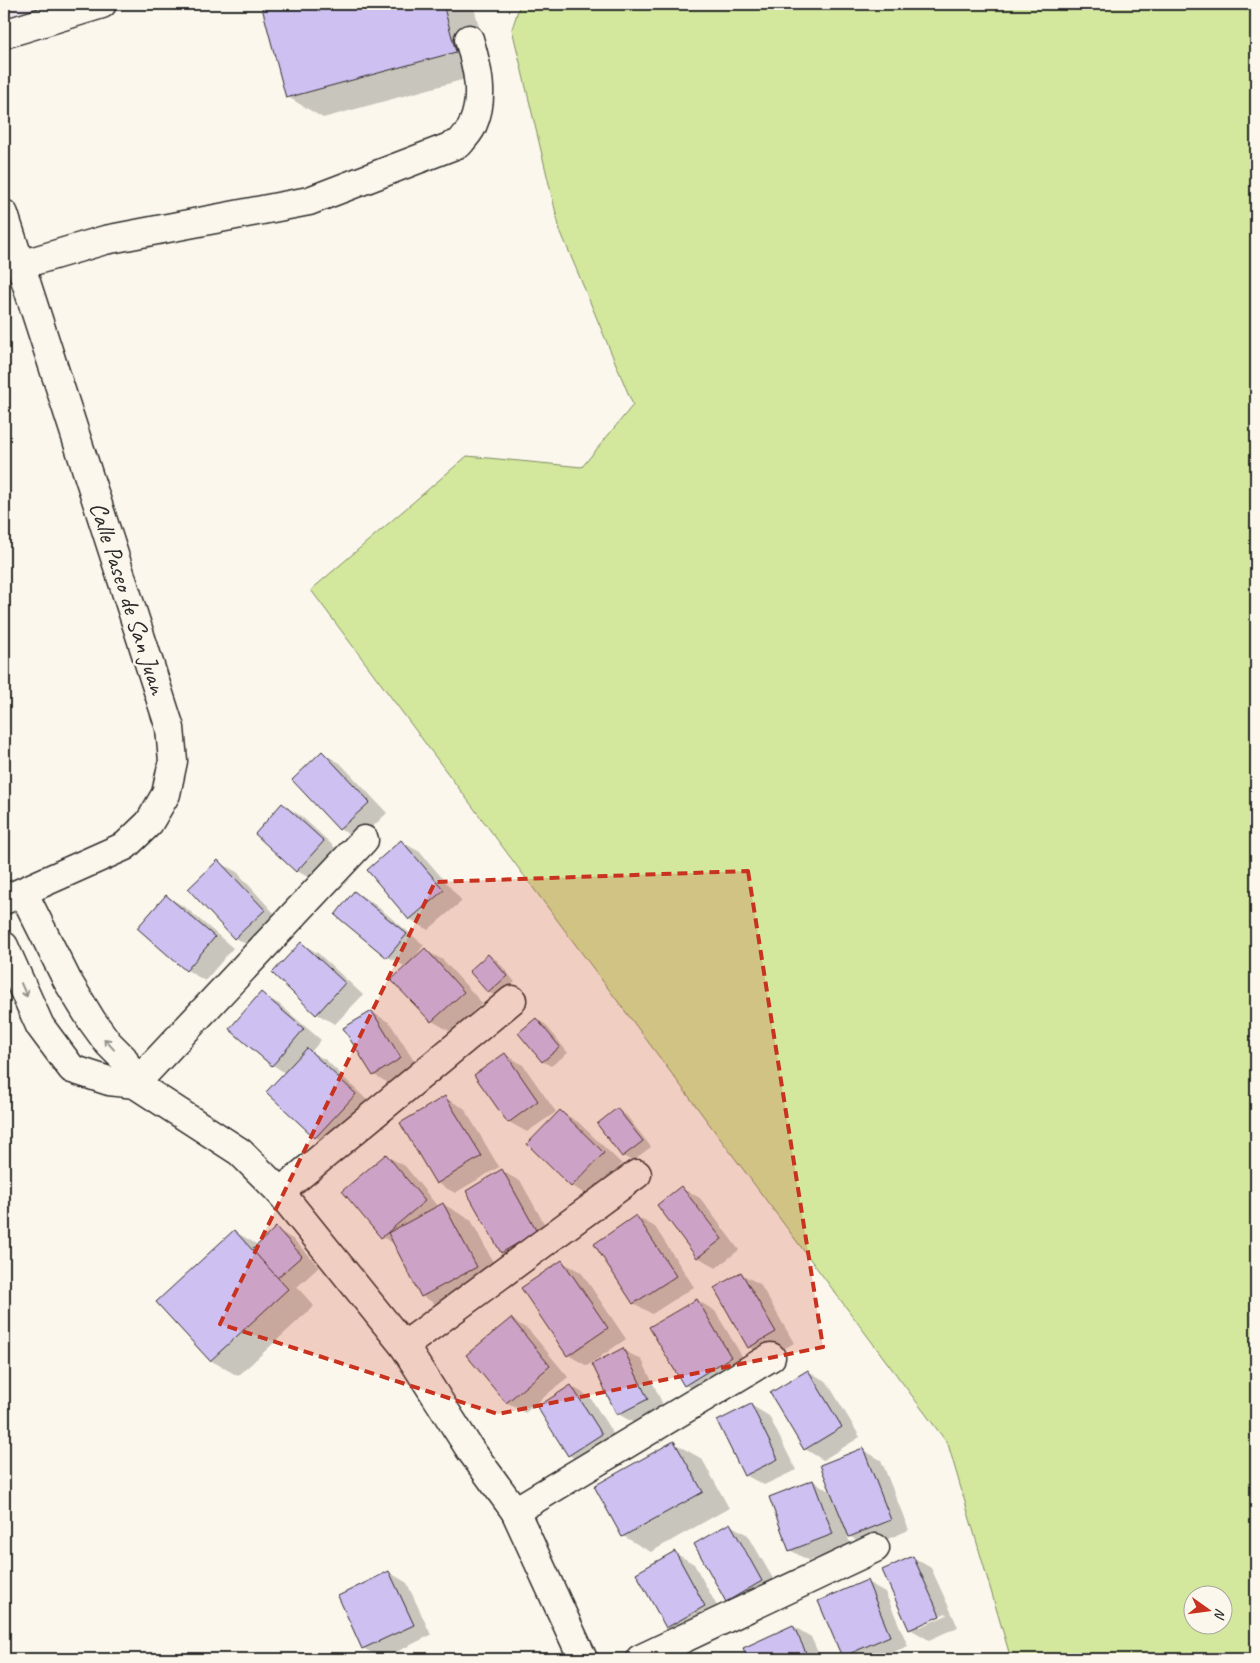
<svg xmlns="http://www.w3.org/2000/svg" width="1260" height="1663" font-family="Caveat,sans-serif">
  <rect width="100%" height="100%" fill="#fbf7ec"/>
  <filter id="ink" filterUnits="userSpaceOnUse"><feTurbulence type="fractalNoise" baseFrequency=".02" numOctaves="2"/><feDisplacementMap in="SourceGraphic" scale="10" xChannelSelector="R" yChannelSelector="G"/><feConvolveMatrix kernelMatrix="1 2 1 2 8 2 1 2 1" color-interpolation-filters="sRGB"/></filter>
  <g filter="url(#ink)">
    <!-- built -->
    <path fill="#eee6ee" d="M4,4H138L4,51Z"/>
    <!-- green -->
    <path fill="#d3e89d" stroke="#7f8a64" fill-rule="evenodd" d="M520,4H1256V356L1254,365L1256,393V1659H1011L948,1444L311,590L467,456L582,467L633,405L560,230L512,29ZM1192,1596H1222V1626H1192Z"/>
    <!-- shadow -->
    <g fill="#0003" fill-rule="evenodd">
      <path d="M262,4H473L491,72L323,118L288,97Z"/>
      <path d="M322,753L340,763L387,813L359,840L340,829L293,780Z"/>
      <path d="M283,805L301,816L341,853L315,881L297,871Z"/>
      <path d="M402,842L420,852L462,901L428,930L410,919Z"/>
      <path d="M218,862L237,872L282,922L253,948L235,938Z"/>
      <path d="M355,892L373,903L424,945L414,958L415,959L425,950L443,960L482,1003L451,1032L432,1021L393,980L406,967L388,957Z"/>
      <path d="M166,896L185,907L233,948L205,981L187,970L139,928Z"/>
      <path d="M301,943L319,954L363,995L335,1024L317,1014Z"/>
      <path d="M488,955L497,960L515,982L497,997L488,992Z"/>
      <path d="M261,994L279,1004L321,1040L311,1052L326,1060L373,1106L334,1148L316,1137L285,1073L273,1065Z"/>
      <path d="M372,1012L390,1023L419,1069L392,1085L374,1075Z"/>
      <path d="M536,1019L545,1024L568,1053L551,1066L542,1061Z"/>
      <path d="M505,1054L523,1065L556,1112L527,1132L509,1122Z"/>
      <path d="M445,1098L464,1108L499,1167L455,1193L437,1183Z"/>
      <path d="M617,1110L626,1115L651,1147L632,1161L623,1156Z"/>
      <path d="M560,1111L578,1122L622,1164L590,1197L572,1186Z"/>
      <path d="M386,1156L405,1166L438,1207L443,1204L471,1220L504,1283L449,1312L422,1296L395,1244L382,1237Z"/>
      <path d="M502,1171L521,1182L555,1243L520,1262L502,1252Z"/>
      <path d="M681,1188L700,1198L739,1250L716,1268L698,1257Z"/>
      <path d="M637,1217L655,1227L694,1287L652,1314L634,1303Z"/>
      <path d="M276,1229L294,1240L319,1267L297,1287L314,1306L238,1376L210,1360L234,1231L258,1245Z"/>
      <path d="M562,1262L581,1272L626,1339L587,1366L568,1355L523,1288Z"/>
      <path d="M741,1274L760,1284L794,1343L768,1358L749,1347Z"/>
      <path d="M697,1300L715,1311L749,1368L703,1395L685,1385Z"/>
      <path d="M511,1319L529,1330L568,1377L525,1413L506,1402Z"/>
      <path d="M623,1350L642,1360L665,1409L636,1424L618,1414Z"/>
      <path d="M808,1371L827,1382L860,1437L823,1460L805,1449Z"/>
      <path d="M571,1386L590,1397L620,1445L587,1466L569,1455Z"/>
      <path d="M751,1405L769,1416L796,1470L764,1485L745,1475Z"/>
      <path d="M674,1443L702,1459L729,1508L651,1552L623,1536L596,1486Z"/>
      <path d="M863,1450L881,1460L909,1530L869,1547L847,1535L851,1545L809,1561L790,1550L813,1481L833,1493Z"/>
      <path d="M730,1525L748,1535L780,1591L745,1611L727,1601Z"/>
      <path d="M675,1553L694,1564L723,1617L685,1637L667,1627Z"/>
      <path d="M913,1557L931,1568L958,1627L929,1640L910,1629L884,1571ZM946,1613L947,1615L920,1627V1624Z"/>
      <path d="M389,1572L407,1583L431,1635L382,1659L363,1648Z"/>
      <path d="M867,1582L885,1592L908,1646L877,1659H849L842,1656Z"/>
      <path d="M793,1626L811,1637L821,1659H750L745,1648Z"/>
    </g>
    <!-- building -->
    <g fill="#cec0f1" stroke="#2b2b2b">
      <path d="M261,4H443L456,52L286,98Z"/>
      <path d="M322,751L370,802L339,830L292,780Z"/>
      <path d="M282,803L324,841L296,872L255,834Z"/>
      <path d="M401,840L444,890L409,920L367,870Z"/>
      <path d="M218,860L265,910L234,939L188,889Z"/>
      <path d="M354,891L407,934L387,958L335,915Z"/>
      <path d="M166,895L215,937L186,971L137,928Z"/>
      <path d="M301,942L345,983L316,1015L272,973Z"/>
      <path d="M425,948L464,992L431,1022L391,980Z"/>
      <path d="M488,954L507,976L488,993L469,971Z"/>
      <path d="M261,992L304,1029L272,1066L229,1029Z"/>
      <path d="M372,1011L401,1058L373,1076L343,1028Z"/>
      <path d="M536,1018L560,1047L542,1062L518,1033Z"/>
      <path d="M307,1048L356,1094L315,1138L266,1092Z"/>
      <path d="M505,1053L538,1101L508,1123L474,1075Z"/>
      <path d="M445,1096L482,1156L436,1184L400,1123Z"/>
      <path d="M617,1108L643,1141L622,1157L597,1124Z"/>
      <path d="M560,1110L604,1153L571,1187L527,1144Z"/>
      <path d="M386,1154L425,1201L381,1238L342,1191Z"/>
      <path d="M502,1169L537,1232L501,1253L466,1191Z"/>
      <path d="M681,1186L722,1239L697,1258L657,1205Z"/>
      <path d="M443,1203L477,1267L421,1297L388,1233Z"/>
      <path d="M636,1215L676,1276L633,1304L594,1244Z"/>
      <path d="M276,1227L302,1256L277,1278L252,1250Z"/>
      <path d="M234,1230L288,1289L210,1361L156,1302Z"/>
      <path d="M562,1260L608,1328L567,1356L521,1288Z"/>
      <path d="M741,1272L776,1332L748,1348L714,1288Z"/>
      <path d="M697,1299L731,1357L684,1386L649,1327Z"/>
      <path d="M511,1318L550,1366L506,1403L466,1355Z"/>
      <path d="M623,1348L648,1399L617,1415L592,1364Z"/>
      <path d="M808,1370L842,1427L804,1450L770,1393Z"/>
      <path d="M571,1385L602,1434L568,1456L537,1407Z"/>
      <path d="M751,1404L778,1459L744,1476L717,1421Z"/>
      <path d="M674,1441L703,1492L622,1537L594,1486Z"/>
      <path d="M863,1448L891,1520L849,1537L820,1465Z"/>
      <path d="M813,1480L833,1534L789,1551L769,1497Z"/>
      <path d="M730,1523L762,1581L726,1602L694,1544Z"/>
      <path d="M675,1551L705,1606L666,1628L636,1573Z"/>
      <path d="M913,1556L940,1616L909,1630L882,1570Z"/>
      <path d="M389,1571L414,1625L362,1649L338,1596Z"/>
      <path d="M867,1580L890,1636L842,1657L818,1601Z"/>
      <path d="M793,1625L809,1659H748L743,1648Z"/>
    </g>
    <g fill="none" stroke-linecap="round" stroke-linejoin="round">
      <defs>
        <g id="minor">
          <path d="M4,34L102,4"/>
          <path d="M4,214L170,728L173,761L166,794L149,823L125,846L4,900"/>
          <path d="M20,265L105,240L309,201L460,143C464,137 471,131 473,124C485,97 477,66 469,39"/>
          <path d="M23,892L67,980L92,1021L108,1043L123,1058L135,1084"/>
          <path d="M4,946L40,1026L72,1069L109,1081L135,1084L240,1152L280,1192L404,1346L469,1448L515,1511L583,1659"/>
          <path d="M135,1084L364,840"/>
          <path d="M280,1192L512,1000"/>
          <path d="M404,1346L637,1174"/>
          <path d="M515,1511L771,1357"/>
          <path d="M640,1659L875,1548"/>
        </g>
      </defs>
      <!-- minor casing -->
      <use href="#minor" stroke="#2b2b2b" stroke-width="31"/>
      <!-- minor -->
      <use href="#minor" stroke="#fbf7ec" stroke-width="28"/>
    </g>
    <!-- one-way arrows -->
    <defs><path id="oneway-shaft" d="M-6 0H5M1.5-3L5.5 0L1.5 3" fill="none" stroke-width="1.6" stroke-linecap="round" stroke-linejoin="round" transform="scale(1.25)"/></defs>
    <g stroke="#93918c">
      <use href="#oneway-shaft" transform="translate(24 990) rotate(66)"/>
      <use href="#oneway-shaft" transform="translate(109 1044) rotate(-132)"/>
    </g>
  </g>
  <!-- marked area -->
  <path fill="#c8321e" fill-opacity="0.2" stroke="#c8321e" stroke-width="4" stroke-dasharray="10 6" stroke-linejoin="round" d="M748,871L823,1347L498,1414L220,1324L435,882Z"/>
  <g text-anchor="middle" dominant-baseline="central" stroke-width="5" stroke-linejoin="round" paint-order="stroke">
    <!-- street labels -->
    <g font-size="25" fill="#2b2b2b" stroke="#fbf7ec">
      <text transform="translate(128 598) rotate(72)">Calle Paseo de San Juan</text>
    </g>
  </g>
  <!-- margin -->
  <rect width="1260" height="1663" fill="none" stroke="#fbf7ec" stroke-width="20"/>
  <rect x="10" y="10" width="1240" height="1643" fill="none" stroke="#2b2b2b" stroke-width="2" filter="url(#ink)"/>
  <!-- north arrow -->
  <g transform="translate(1208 1610) rotate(104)"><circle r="24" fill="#fbf7ec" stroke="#a8a59f"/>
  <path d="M0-4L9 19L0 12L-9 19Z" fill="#c8321e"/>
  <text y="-8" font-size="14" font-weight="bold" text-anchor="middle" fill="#2b2b2b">N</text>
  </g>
</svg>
